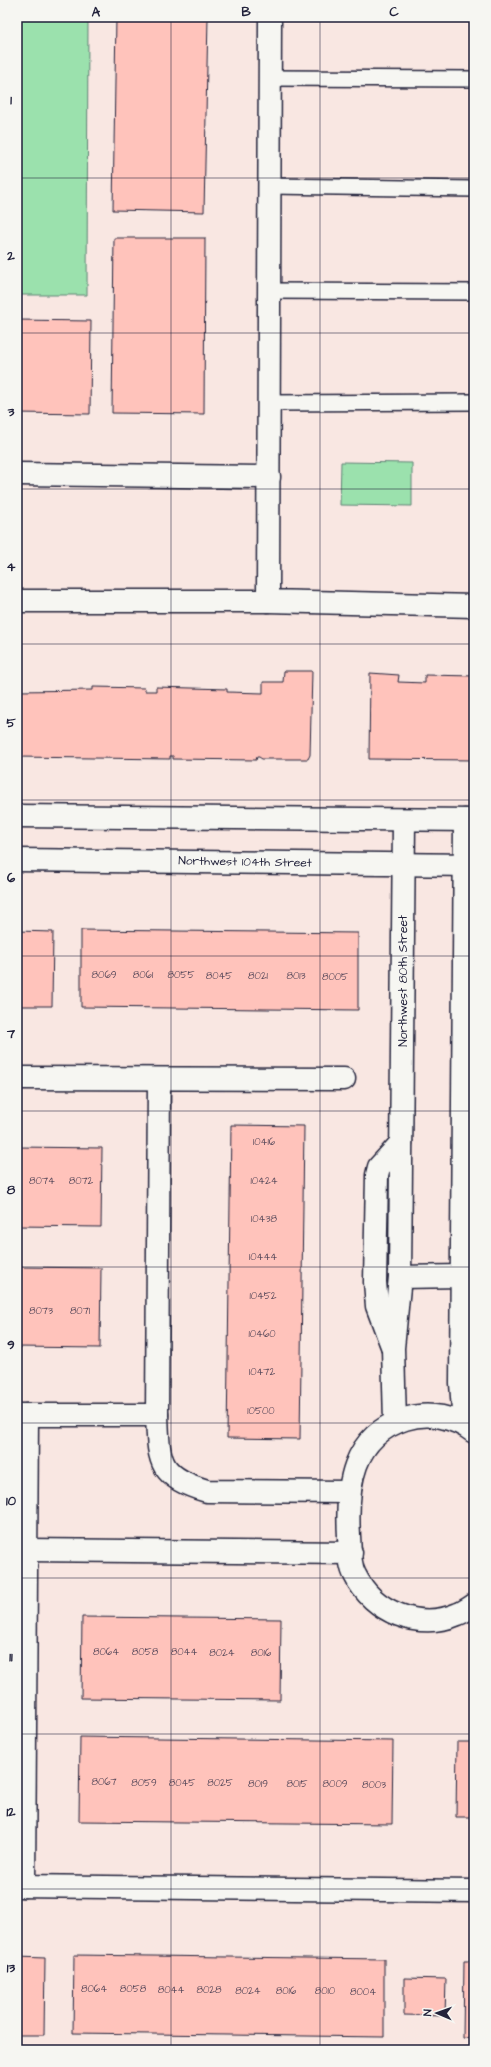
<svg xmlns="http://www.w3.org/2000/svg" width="491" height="2067" font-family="'Architects Daughter',sans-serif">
  <rect width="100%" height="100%" fill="#f9e7e2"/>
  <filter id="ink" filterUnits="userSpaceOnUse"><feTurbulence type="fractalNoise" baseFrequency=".025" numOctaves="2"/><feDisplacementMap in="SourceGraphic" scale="8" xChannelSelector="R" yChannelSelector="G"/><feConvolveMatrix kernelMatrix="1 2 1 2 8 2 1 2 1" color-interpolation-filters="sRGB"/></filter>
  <g filter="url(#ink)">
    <!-- green -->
    <g fill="#9be1ad" stroke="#5e8274">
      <path d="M17,17H88L87,295H17Z"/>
      <path d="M341,462L412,463V506L340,505Z"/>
    </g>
    <!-- building -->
    <g fill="#ffc3bb" stroke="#22223b">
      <path d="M116,17H208L204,212L113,210Z"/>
      <path d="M114,238H205L204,414L112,413Z"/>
      <path d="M17,320L91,321L90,414L17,413Z"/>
      <path d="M284,671H312L310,755L308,759H262L259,757H257L256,760L173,759V756H170V759L17,757V680L20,681L19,691L93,690V687L145,688V691H156V687L227,689V692L263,693V682H283Z"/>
      <path d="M370,673L399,675L398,682L425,683V675L474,676V760L369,759Z"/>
      <path d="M81,930L358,933V1010L81,1007Z"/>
      <path d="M17,931L53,932L52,1006H17Z"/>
      <path d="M231,1125L304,1126L300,1439L227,1438Z"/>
      <path d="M17,1147L102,1148L101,1227L17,1226Z"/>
      <path d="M17,1267L101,1268L100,1348L17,1347Z"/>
      <path d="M82,1617L281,1619L280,1700L81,1698Z"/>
      <path d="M80,1737L393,1741L392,1824L79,1821Z"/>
      <path d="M457,1742H474V1817H456Z"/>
      <path d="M74,1955L384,1959V2037L73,2033Z"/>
      <path d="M17,1957L45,1958L44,2035H17Z"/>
      <path d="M464,1961H474V2039L463,2038Z"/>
      <path d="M404,1978L446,1979L445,2016L404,2015Z"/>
    </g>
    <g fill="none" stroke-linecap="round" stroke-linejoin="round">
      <defs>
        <g id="service">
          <path d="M270,78L474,79"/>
          <path d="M270,186L474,189"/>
          <path d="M269,291L474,292"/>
          <path d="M269,403L474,402"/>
        </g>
        <g id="minor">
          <path d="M270,17L268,601L474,606"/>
          <path d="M17,474L269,477"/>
          <path d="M17,601H268"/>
          <path d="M17,1078L344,1079"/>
          <path d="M159,1079L157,1415C159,1461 157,1476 207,1491L349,1492"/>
          <path d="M400,1277L462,1276"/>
          <path d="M392,1346L377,1306L375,1282L377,1175L379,1167L401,1143"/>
          <path d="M17,1415H157"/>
          <path d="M395,1422L393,1348L400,1277L404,820"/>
          <path d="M464,1424L461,1383L465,820"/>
          <path d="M474,1432C455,1417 429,1411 405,1419C352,1436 346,1486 349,1536C350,1548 349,1565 355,1575C373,1612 419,1631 458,1614C464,1612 469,1608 474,1605"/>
          <path d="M26,1550L351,1553"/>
          <path d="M17,1886L474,1891"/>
          <path d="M24,1886L27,1415"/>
        </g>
        <g id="tertiary">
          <path d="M17,816L474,820"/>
          <path d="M17,860L474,865"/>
        </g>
      </defs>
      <!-- service casing -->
      <use href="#service" stroke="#22223b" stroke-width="18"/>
      <!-- minor casing -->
      <use href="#minor" stroke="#22223b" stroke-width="25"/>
      <!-- tertiary casing -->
      <use href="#tertiary" stroke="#22223b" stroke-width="25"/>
      <!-- service -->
      <use href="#service" stroke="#f6f6f2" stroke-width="15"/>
      <!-- minor -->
      <use href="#minor" stroke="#f6f6f2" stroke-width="22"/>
      <!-- tertiary -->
      <use href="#tertiary" stroke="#f6f6f2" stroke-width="22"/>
    </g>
  </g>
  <!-- grid -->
  <path fill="none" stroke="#22223b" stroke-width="1" stroke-opacity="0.55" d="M171,17V2050M320,17V2050M17,178H474M17,333H474M17,489H474M17,644H474M17,800H474M17,956H474M17,1111H474M17,1267H474M17,1423H474M17,1578H474M17,1734H474M17,1889H474"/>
  <g text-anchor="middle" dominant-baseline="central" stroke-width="3" stroke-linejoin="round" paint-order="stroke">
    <!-- number labels -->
    <g font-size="10" fill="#594a5b">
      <text x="104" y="975">8069</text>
      <text x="143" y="975">8061</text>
      <text x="181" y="975">8055</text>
      <text x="219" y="976">8045</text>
      <text x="258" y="976">8021</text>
      <text x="296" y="976">8013</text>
      <text x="335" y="977">8005</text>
      <text x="264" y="1142">10416</text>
      <text x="42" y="1181">8074</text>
      <text x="81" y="1181">8072</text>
      <text x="264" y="1181">10424</text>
      <text x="264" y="1219">10438</text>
      <text x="263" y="1257">10444</text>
      <text x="263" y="1296">10452</text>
      <text x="41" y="1311">8073</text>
      <text x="80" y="1311">8071</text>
      <text x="262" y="1334">10460</text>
      <text x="262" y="1372">10472</text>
      <text x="261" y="1411">10500</text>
      <text x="106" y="1652">8064</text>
      <text x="145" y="1652">8058</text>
      <text x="184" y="1652">8044</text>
      <text x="222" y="1653">8024</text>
      <text x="261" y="1653">8016</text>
      <text x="104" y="1782">8067</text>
      <text x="144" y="1783">8059</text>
      <text x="182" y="1783">8045</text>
      <text x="220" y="1783">8025</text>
      <text x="258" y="1784">8019</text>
      <text x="297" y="1784">8015</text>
      <text x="335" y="1784">8009</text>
      <text x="374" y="1785">8003</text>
      <text x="94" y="1989">8064</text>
      <text x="133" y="1989">8058</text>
      <text x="171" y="1990">8044</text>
      <text x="209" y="1990">8028</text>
      <text x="248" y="1991">8024</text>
      <text x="286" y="1991">8016</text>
      <text x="325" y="1991">8010</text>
      <text x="363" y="1992">8004</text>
    </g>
    <!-- street labels -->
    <g font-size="12" fill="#22223b" stroke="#f6f6f2">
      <text transform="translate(245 862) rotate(1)">Northwest 104th Street</text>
      <text transform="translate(403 981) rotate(-90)">Northwest 80th Street</text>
    </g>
  </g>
  <!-- margin -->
  <rect width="491" height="2067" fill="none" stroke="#f6f6f2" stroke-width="44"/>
  <!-- north arrow -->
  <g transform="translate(437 2013) rotate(272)" stroke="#f6f6f2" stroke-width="3" paint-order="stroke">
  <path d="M0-3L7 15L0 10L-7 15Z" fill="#22223b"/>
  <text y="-6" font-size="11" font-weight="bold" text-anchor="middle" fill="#22223b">N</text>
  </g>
  <rect x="22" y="22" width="447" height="2023" fill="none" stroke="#22223b" stroke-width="1.5"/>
  <g font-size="13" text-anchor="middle" font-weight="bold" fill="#22223b">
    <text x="96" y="16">A</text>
    <text x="246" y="16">B</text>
    <text x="394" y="16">C</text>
    <text x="11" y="104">1</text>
    <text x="11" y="260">2</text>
    <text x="11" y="416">3</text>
    <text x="11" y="571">4</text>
    <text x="11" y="727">5</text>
    <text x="11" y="882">6</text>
    <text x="11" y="1038">7</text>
    <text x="11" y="1194">8</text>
    <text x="11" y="1349">9</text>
    <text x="11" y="1505">10</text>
    <text x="11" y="1661">11</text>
    <text x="11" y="1816">12</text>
    <text x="11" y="1972">13</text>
  </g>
</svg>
